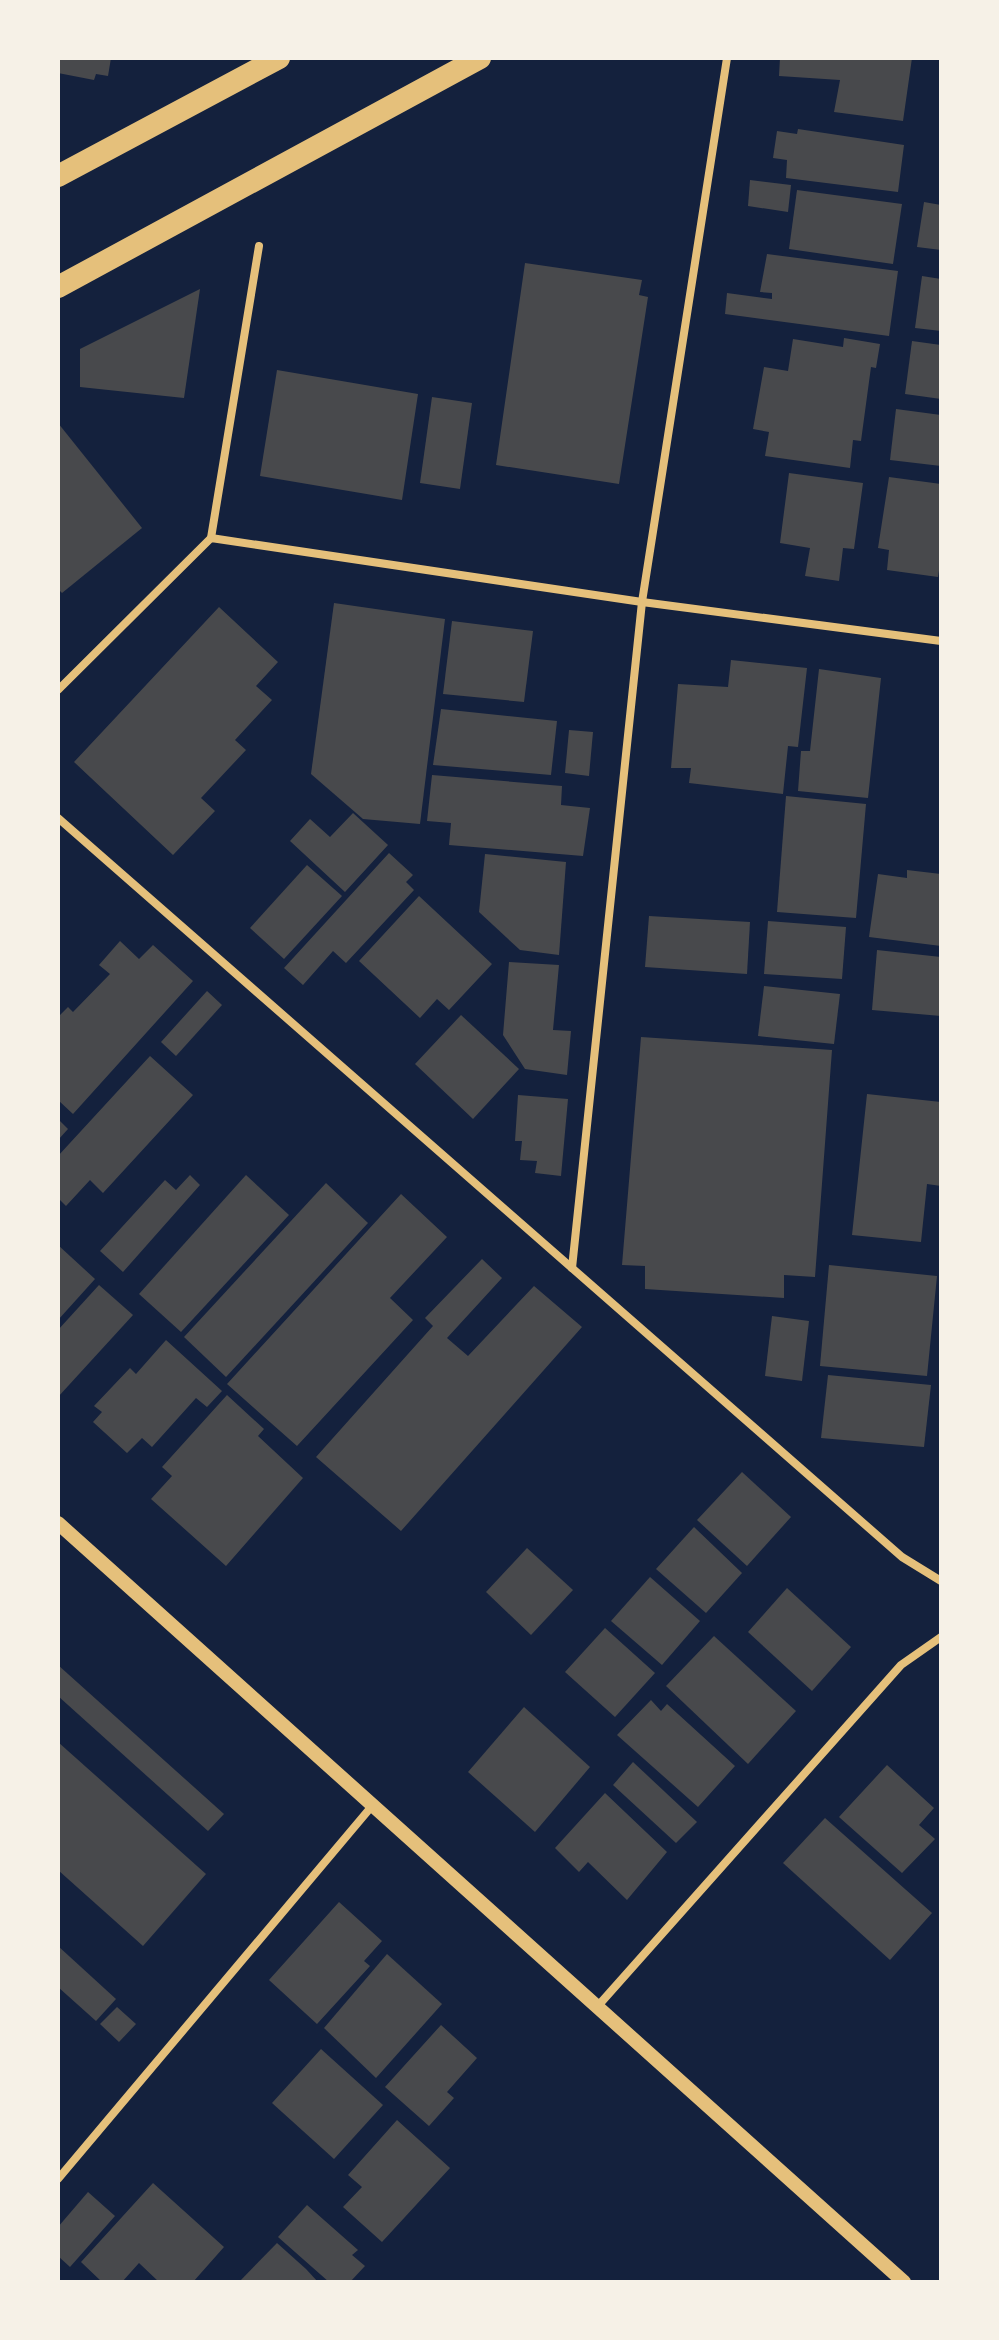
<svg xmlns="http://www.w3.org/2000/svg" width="999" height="2340" font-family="'Times New Roman',serif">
  <rect width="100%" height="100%" fill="#14213d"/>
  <!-- building -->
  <g fill="#48494c">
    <path d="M58,58H111L108,76L96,74L94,80L58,73Z"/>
    <path d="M780,58H912L903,121L834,112L840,80L779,76Z"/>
    <path d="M798,129L904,145L898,192L786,178L787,160L773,158L777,131L797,134Z"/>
    <path d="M750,180L791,185L788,212L748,206Z"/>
    <path d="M797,190L902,204L893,264L789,249Z"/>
    <path d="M924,202L941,205V250L917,247Z"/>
    <path d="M767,254L898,271L889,336L725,314L727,293L772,299V293L760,292Z"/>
    <path d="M525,263L642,280L639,295L648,297L619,484L496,465Z"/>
    <path d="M922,276L941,279V331L915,328Z"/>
    <path d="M200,289L184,398L80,387V349Z"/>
    <path d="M844,338L880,344L876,368L871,367L861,441L853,440L850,468L765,456L769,432L753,429L764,367L788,371L793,339L843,347Z"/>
    <path d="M912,341L941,345V399L905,394Z"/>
    <path d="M277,370L418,394L402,500L260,476Z"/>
    <path d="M432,397L472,403L460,489L420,483Z"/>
    <path d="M896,409L941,415V466L890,460Z"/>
    <path d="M58,423L142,528L62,593L58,589Z"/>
    <path d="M789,473L863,483L854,549L843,548L839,581L805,576L810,548L780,543Z"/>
    <path d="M889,477L941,484V557L938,577L887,570L889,550L878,548Z"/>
    <path d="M334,603L445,619L420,824L363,819L311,774Z"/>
    <path d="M219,607L278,662L256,686L272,700L235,740L246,750L201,798L215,811L173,855L74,762Z"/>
    <path d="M452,621L533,631L524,702L443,694Z"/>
    <path d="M731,660L807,668L798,747L788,746L783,794L689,783L691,768H671L678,684L728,687Z"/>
    <path d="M819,669L881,678L868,798L798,791L801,751H810Z"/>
    <path d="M441,709L557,721L551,775L433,765Z"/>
    <path d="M569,730L593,732L589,776L565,773Z"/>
    <path d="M432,775L562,786L561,805L590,808L583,856L449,845L451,823L427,821Z"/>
    <path d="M786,796L866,804L856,918L777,912Z"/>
    <path d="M353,813L388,845L345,892L290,841L310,819L330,837Z"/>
    <path d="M389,853L413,875L406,882L414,890L346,963L333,951L303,985L284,968Z"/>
    <path d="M485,854L566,862L559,955L520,950L479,912Z"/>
    <path d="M307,865L342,896L284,959L250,928Z"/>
    <path d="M907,870L941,874V946L869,937L878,874L907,878Z"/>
    <path d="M419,896L492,964L449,1010L437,999L420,1018L359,961Z"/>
    <path d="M649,916L750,922L747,974L645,967Z"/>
    <path d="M768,921L846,927L842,979L764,974Z"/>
    <path d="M120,941L139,959L153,945L193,981L73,1114L58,1100V1017L68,1007L73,1012L110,974L99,965Z"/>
    <path d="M877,950L941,957V1016L872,1010Z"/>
    <path d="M509,962L559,965L553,1030L571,1031L567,1075L525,1069L503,1035Z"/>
    <path d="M764,986L840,994L834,1044L758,1036Z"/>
    <path d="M207,991L222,1005L176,1056L161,1042Z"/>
    <path d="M461,1015L519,1069L473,1119L415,1064Z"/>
    <path d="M641,1037L832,1050L815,1277L784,1275V1298L645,1289V1266L622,1265Z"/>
    <path d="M150,1056L193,1095L103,1193L90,1180L66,1206L58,1198V1156Z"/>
    <path d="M867,1094L941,1102V1186L927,1184L921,1242L852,1235Z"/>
    <path d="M518,1095L568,1099L561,1176L535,1173L537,1161L520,1160L522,1141H515Z"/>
    <path d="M58,1119L68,1129L58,1140Z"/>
    <path d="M190,1175L200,1185L123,1272L100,1251L165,1180L176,1190Z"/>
    <path d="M246,1175L289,1215L181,1332L139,1294Z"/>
    <path d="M326,1183L368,1223L226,1377L184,1337Z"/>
    <path d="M401,1194L447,1237L390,1298L413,1320L297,1446L227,1384Z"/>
    <path d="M58,1245L95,1279L58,1320Z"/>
    <path d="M482,1259L502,1278L447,1338L468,1356L534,1286L582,1327L401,1531L316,1457L433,1326L425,1318Z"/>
    <path d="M829,1265L937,1276L927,1376L820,1366Z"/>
    <path d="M99,1285L133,1315L58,1397V1330Z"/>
    <path d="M772,1316L809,1321L802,1381L765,1376Z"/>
    <path d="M166,1340L222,1391L207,1407L196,1398L152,1447L142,1438L127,1453L93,1422L102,1412L94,1406L130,1368L136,1374Z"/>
    <path d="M828,1375L931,1385L924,1447L821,1438Z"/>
    <path d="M227,1395L264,1429L258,1436L303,1478L226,1566L151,1499L172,1476L162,1467Z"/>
    <path d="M742,1472L791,1517L747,1566L697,1520Z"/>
    <path d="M694,1527L742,1573L706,1613L656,1569Z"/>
    <path d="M527,1548L573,1590L531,1635L486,1592Z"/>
    <path d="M650,1577L700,1621L662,1665L611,1621Z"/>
    <path d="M787,1588L851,1647L812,1691L748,1632Z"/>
    <path d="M605,1628L655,1673L615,1717L565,1672Z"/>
    <path d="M714,1636L796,1711L748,1764L666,1686Z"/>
    <path d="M58,1665L224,1814L208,1831L58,1696Z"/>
    <path d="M651,1700L661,1711L667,1704L735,1766L698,1807L617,1735Z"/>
    <path d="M524,1707L590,1767L535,1832L468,1772Z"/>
    <path d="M58,1742L206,1874L143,1946L58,1870Z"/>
    <path d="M633,1762L697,1822L676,1843L613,1785Z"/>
    <path d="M887,1765L934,1808L919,1825L935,1839L902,1873L839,1817Z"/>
    <path d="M605,1793L667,1852L627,1900L588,1862L579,1872L555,1848Z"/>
    <path d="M825,1818L932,1913L890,1960L783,1863Z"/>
    <path d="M339,1902L382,1941L364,1961L370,1966L317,2024L269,1980Z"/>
    <path d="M58,1946L116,1999L96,2021L58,1987Z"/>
    <path d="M387,1954L442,2004L376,2078L324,2028Z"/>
    <path d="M117,2007L136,2024L119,2042L100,2024Z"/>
    <path d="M441,2025L477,2058L447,2092L454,2098L429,2126L385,2087Z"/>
    <path d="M321,2049L383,2105L334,2159L272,2103Z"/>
    <path d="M397,2120L450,2168L382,2242L343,2207L362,2187L348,2175Z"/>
    <path d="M153,2183L224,2247L193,2282H159L139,2263L122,2282H102L81,2262Z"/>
    <path d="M88,2192L115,2216L70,2267L58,2256V2227Z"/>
    <path d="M307,2205L358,2250L352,2255L365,2266L350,2282H329L278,2237Z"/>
    <path d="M277,2243L306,2269L318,2282H239Z"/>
  </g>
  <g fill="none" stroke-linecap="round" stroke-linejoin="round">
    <!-- minor -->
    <g stroke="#e5c07b" stroke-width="8">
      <path d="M211,538L259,246"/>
      <path d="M58,690L211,538L642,602L941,641"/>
      <path d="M58,818L902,1557L941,1581"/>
      <path d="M572,1268L642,602L727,58"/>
      <path d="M597,2007L901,1665L941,1637"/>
      <path d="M58,2179L372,1806"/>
    </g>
    <!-- tertiary -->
    <path stroke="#e5c07b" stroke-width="14" d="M58,1523L904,2282"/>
    <!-- trunk -->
    <g stroke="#e5c07b" stroke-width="22">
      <path d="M58,176L279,58"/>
      <path d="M58,287L480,58"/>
    </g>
  </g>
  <!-- border -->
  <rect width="999" height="2340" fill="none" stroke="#f6f1e7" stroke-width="120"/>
</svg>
